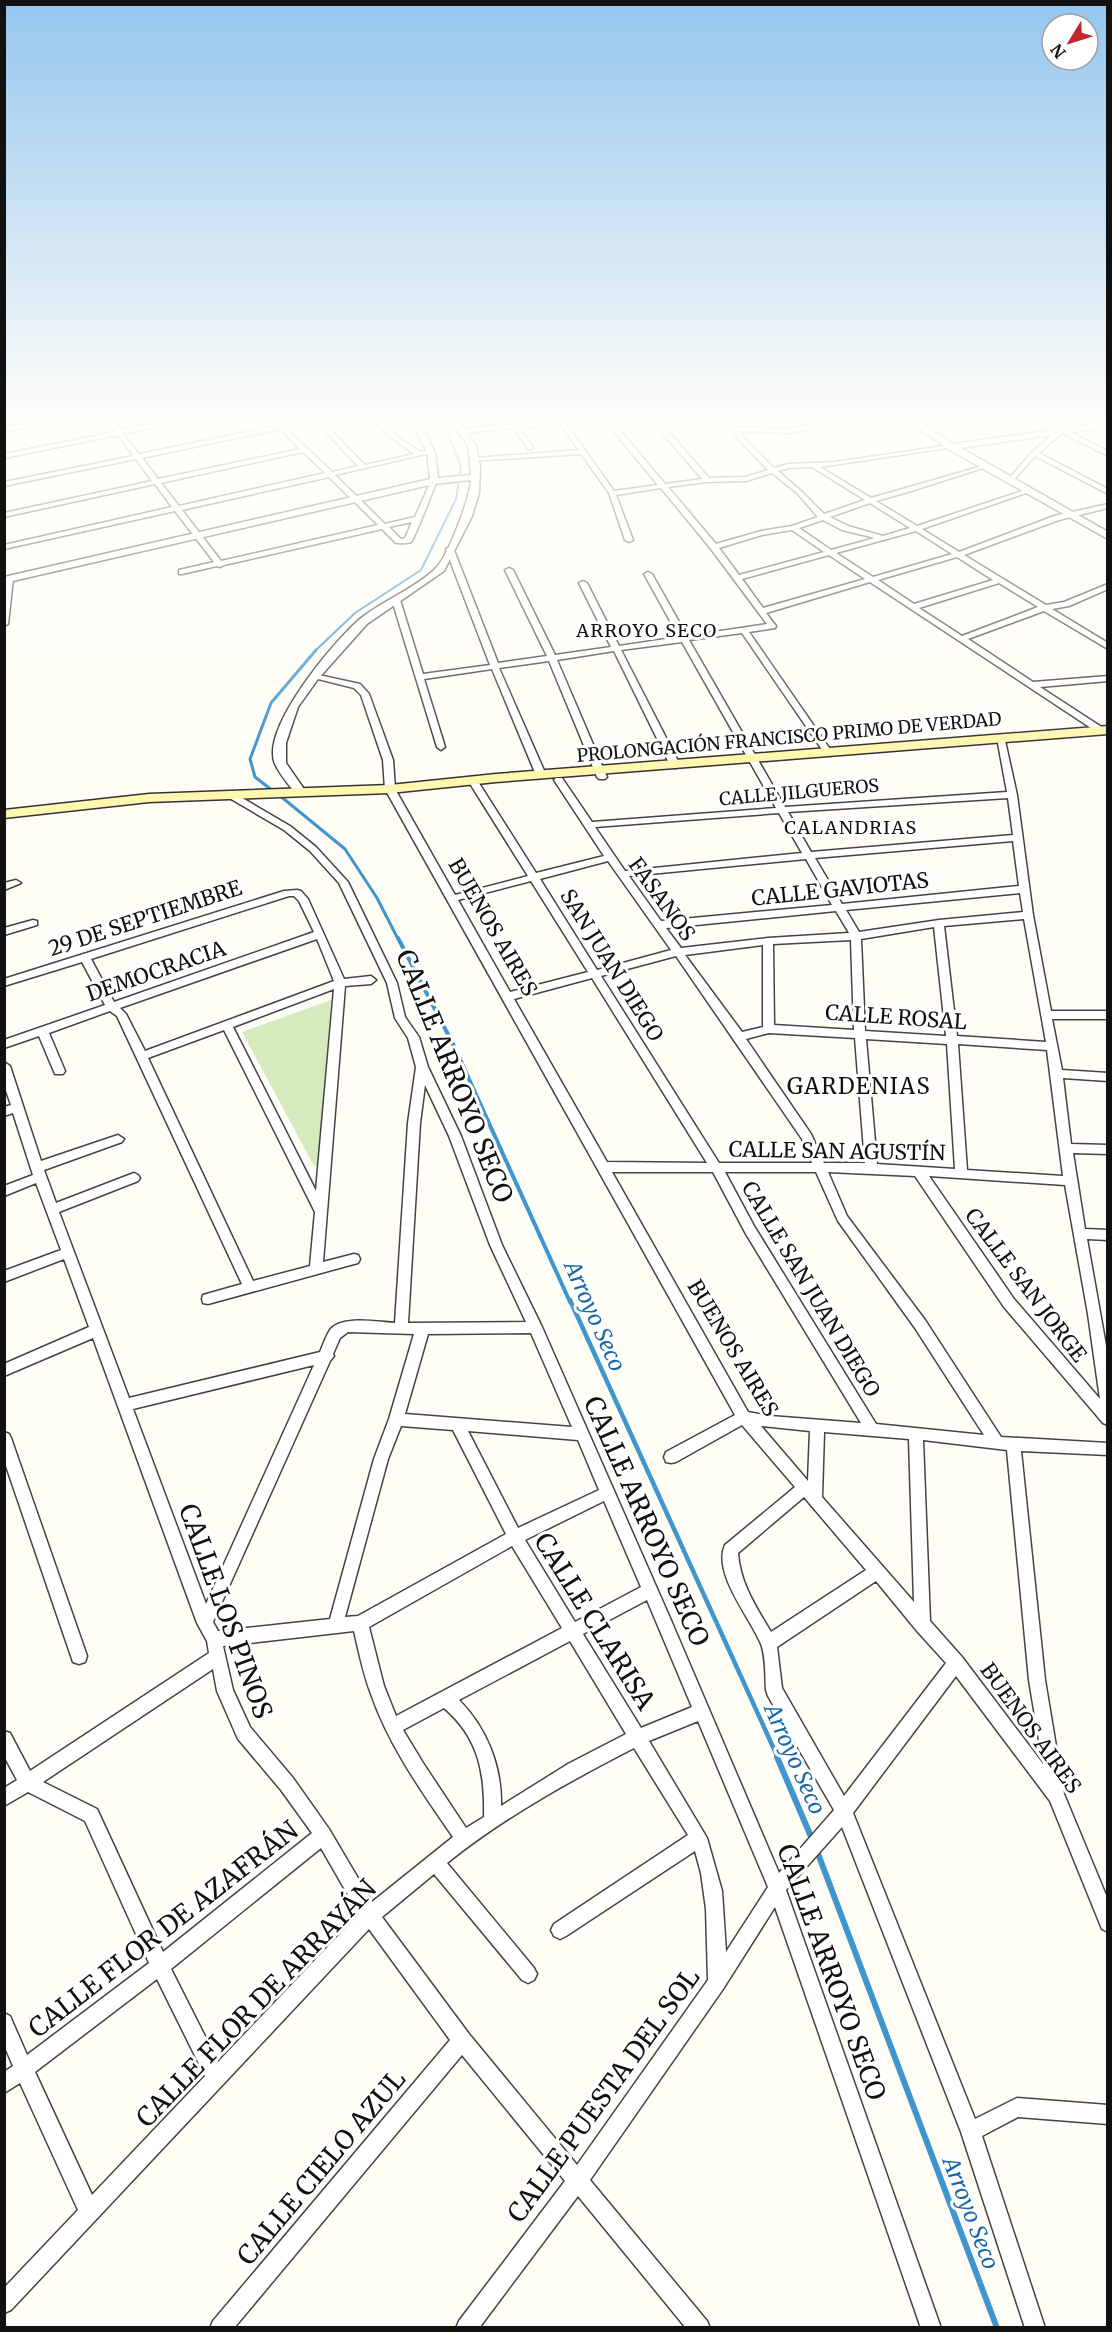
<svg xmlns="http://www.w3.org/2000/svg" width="1112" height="2332" font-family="Merriweather,serif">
  <rect width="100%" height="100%" fill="#fffdf5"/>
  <!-- green -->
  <path fill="#d5ebbd" d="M331,1000L319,1166H314L242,1032Z"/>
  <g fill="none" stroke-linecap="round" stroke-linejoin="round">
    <!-- stream-far4 -->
    <path stroke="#3f96cf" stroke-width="2" d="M315,651L355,613L421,570L456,499L461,467L449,436L437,422"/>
    <!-- stream-far3 -->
    <g stroke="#3f96cf" stroke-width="3">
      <path d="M273,791L255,777L250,759L271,703L316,650"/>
      <path d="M279,795L345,849L377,898L398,939"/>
    </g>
    <!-- stream-far2 -->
    <path stroke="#3f96cf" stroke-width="4" d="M398,938L454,1046L570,1302"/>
    <!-- stream-far1 -->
    <path stroke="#3f96cf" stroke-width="4.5" d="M570,1300L778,1758"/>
    <!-- stream -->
    <g stroke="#3f96cf" stroke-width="6">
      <path d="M777,1757L812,1839"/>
      <path d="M817,1851L997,2328"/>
    </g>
    <defs>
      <g id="minor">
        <path d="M35,422H49L4,432V428Z"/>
        <path d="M108,422H114L121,430L162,422H175L123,434L139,454L277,426L274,422H280L332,472L358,466L316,422H323L365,465L414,454L391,437L375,422H382L395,435L421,452L431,450L434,452L335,475L385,524L415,517L431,481L434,479L437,481C433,490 415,538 411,542C408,544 400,543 396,543L382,529L224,565L220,567L217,566L182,574H179V570L214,562L175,511L4,549V545L172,507L155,484L4,517V513L152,481L136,459L4,486V482L133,456L118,435L4,458V454L115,432ZM280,429L300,449L158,479L142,458ZM303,452L325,473L179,506L161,483ZM329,477L378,525L221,561L182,510ZM412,522L405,538L401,539L389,527Z"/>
        <path d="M510,422L517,424L565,422L614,491L658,485L606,422H613L665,484L702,479L653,422H660L709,478L745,477L768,470L739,440L733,430L720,422H728L737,427L790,429L821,422H931L917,427L857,422L821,426L790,433L740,431L744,438L774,468L788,464L835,462L951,445L954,447L820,467L871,498L986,465V467L908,492L876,501L917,526L1025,490H1029V492L922,529L959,552L1054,516L1108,504V508L1059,520L964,555L1046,605L1064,602L1108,584V589L1069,606L1052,609L1108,643V649L1044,611L968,639L1033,682L1108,676V681L1040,687L1103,728V732H1097L870,582L766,613L776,626L775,628L749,632L832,752L831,754H825L742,633L689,640L785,807L1007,792L997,738L1001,735L1004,736L1017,795L1033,915L1051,1011H1108V1019H1052L1062,1070L1108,1073V1081L1063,1078L1071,1144L1108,1145V1154L1073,1153L1085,1229L1108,1230V1240L1087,1239L1108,1357V1425L1103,1423L1004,1307L915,1176L828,1172L847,1216L925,1320L1001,1437L1108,1443V1455L1021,1451L1045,1680L1064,1794L1108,1900V1932L1102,1929L1050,1801L956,1676L853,1813L975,2119L1017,2098L1108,2105V2124L1018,2117L982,2136L1045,2328H1025L961,2132L842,1827L786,1890L941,2328H921L775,1907L723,1989L590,2180L707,2321L710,2328H686L578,2196L479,2328H456L459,2321L565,2181L462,2055L234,2328H210L213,2321L450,2040L369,1929L11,2310L4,2313V2288L78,2210L20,2083L4,2093V2072L13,2066L4,2045V2013L10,2016L27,2055L149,1963L85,1821L28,1792L4,1806V1788L17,1780L4,1756V1731L10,1733L30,1771L209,1653L207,1641L197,1623L93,1338L4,1376V1364L89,1327L64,1259L4,1282V1271L61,1250L36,1183L4,1196V1186L33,1175L13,1113L4,1116V1107L11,1105L4,1085V1062L10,1066L41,1161L118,1135L124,1139L122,1142L44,1170L56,1203L134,1173L138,1175L140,1178L138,1181L59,1212L129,1398L320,1352C323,1345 326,1336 330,1330C341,1315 378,1322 395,1323L408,1123L416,1067L408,1038L395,1018L387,983L339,883L310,851L284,830L226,796V792H232L290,826L316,847L348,882L397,983L405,1017L419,1037L428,1067L461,1136L502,1245L542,1327L670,1618L779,1873L834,1810L768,1696L766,1690C765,1676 766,1657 761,1644C751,1619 712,1573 725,1545L795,1487L742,1425L676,1462L671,1463L666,1462L664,1457L666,1452L735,1415L385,789L383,760L361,695L354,688L310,677L314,674L360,684L369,694L393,760L395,789L455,895L528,876L469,782L471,780H477L536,873L604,856L554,780L556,778H562L592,822L776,808L682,642L621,650L680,765L678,767L675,768L670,765L614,651L557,660L607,777L605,779H599L597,777L549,661L499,668L546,775L544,777L541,778L536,775L492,669L424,679L445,747L441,750L437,747L392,600L396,598L400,600L423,674L490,665L446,550L447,548L454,550L498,663L547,656L505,570L509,568L513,570L555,655L611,647L579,583L583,581L587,583L619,646L679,637L644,574L648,572L652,574L687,636L767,624L711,549L661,488L616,495L633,540L629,542L625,540L609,493L581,454L473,461V459L475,458L579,450L560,424L520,428L533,448L530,450L528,449L514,428L462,433L459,431L462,429L511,424ZM812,467L865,500L824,514L801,491L778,471L789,468ZM772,473L797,493L818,517L792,526L761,531L716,544L668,487L707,482L746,481ZM870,503L910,528L883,536L848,526L830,517ZM823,520L842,530L875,538L831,550L799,528ZM792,530L824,552L739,575L719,548L762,535ZM916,531L952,554L873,577L836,553ZM829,555L865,579L763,608L742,579ZM957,557L993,580L914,604L878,580ZM999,583L1038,607L962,636L919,608ZM1008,798L1013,835L811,852L788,812ZM779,813L802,853L625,871L595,827ZM1013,841L1019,886L842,904L815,858ZM806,859L832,905L661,921L629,876ZM608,861L671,950L597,970L540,879ZM531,881L588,972L510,992L458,900ZM1020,893L1023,912L939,920L859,932L846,910ZM836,911L849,933L768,938L681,948L666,928ZM1024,919L1046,1042L957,1036L944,926ZM934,927L946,1036L865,1031L861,939ZM851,940L854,1030L774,1025L773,944ZM763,945V1027L742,1032L685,955ZM676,956L802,1139L812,1163H719L601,976ZM592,978L707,1163L607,1162L514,999ZM769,1033L855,1038L865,1163H824L811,1134L746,1039ZM866,1039L947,1044L955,1169L877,1164ZM958,1044L1047,1050L1063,1176L967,1170ZM425,1085L449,1136L490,1245L526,1322L408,1323L420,1123ZM612,1172H713L746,1234L861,1423L770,1416L748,1412ZM725,1172H816L838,1221L915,1328L984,1435L876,1424L754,1226ZM929,1176L1065,1185L1088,1314L1100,1399L1014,1299ZM348,1332L414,1334L389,1419L374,1459L330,1619L218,1631L213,1622L330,1361L334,1356L333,1354L340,1338ZM531,1333L572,1427L405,1414L428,1334ZM314,1365L206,1604L133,1409ZM401,1426L453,1430L506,1534L358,1616L345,1617L388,1459ZM761,1426L810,1431L808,1481ZM468,1431L578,1440L599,1490L518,1528ZM824,1432L909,1439L914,1602L822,1497ZM923,1440L1007,1450L1029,1680L1043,1764L962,1657L930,1621ZM804,1497L866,1570L771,1632C756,1607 740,1583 738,1553ZM604,1501L641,1587L575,1622L525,1540ZM512,1546L562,1628L396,1716L384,1686L369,1627ZM876,1581L917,1631L946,1663L844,1796L782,1688L777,1647ZM647,1600L692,1707L641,1728L583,1634ZM354,1631C359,1652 363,1673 371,1694C389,1746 422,1792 453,1837L372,1902L329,1829L293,1778L250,1727L233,1690L223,1646ZM570,1641L626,1734L568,1764L501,1806C502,1767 487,1728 459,1700ZM213,1669L217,1691L238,1739L281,1790L312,1833L163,1952L97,1809L43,1782ZM444,1708C479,1738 485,1773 484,1817L466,1828L423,1763L403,1730ZM698,1721L768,1887L726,1952L722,1891L707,1838L649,1741ZM634,1748L688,1835L554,1924L551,1930L554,1936L560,1939L566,1936L695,1851L701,1873L706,1909L708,1980L577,2165L469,2034L382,1917L434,1874L522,1980L528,1983L534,1980L537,1974L534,1968L447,1863C504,1817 570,1781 634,1748ZM321,1848L359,1914L218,2062L171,1969ZM157,1979L205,2076L92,2195L35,2072Z"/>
        <path d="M1042,422H1050L1108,451V456L1062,433L1039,453L1108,489V494L1035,456L1012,482H1008V480L1032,452L1057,431Z"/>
        <path d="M6,577L13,579L8,624L4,626V585Z"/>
        <path d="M16,880L21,883L4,890V883Z"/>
        <path d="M297,890L301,891L308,899L344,979L371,976L376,980L371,984L345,986L323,1262L354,1254L358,1255L360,1259L358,1263L354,1264L208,1304L203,1303L202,1299L203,1295L242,1284L117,1016L110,1011L49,1033L65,1071L63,1074H55L39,1036L4,1048V1040L105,1005L82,962L4,986V979L284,891ZM289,896H294L299,901L314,932L114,1002L91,959ZM317,939L334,981L145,1051L126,1014L120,1008ZM334,989L316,1191L233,1027ZM224,1030L315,1212L310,1266L253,1281L148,1058Z"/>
        <path d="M33,920L37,921V925L4,935V928Z"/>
        <path d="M4,1432L9,1434L11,1438L87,1656L85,1662L79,1664L73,1662L71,1656L4,1460Z"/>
      </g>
      <g id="tertiary">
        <path d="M411,422H419L435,452L438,478L471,475L468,446L452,422H460L476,446L480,466L479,493L472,516L444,571L367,624L318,679L298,707L286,743V763L306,792L304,794H296C289,785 280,775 275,764C260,729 334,641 360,619C382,601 416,588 436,568C448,556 470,498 471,480L434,484L4,583V577L430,479L427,452Z"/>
        <path d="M909,422H919L954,444L1108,422V427L961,448L1108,532V539L948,449Z"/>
      </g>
      <path id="secondary" d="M1108,726V734L496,782L390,793L149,802L4,818V810L149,794L390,785L496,774Z"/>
    </defs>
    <!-- minor casing -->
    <use href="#minor" stroke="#444" stroke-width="3"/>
    <!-- tertiary casing -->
    <use href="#tertiary" stroke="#444" stroke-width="3"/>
    <!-- secondary casing -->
    <use href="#secondary" stroke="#333" stroke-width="3"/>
    <!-- minor -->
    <use href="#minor" fill="#fff" fill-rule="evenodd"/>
    <!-- tertiary -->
    <use href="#tertiary" fill="#fff" fill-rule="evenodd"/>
    <!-- secondary -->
    <use href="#secondary" fill="#fff6b0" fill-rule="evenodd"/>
  </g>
  <!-- sky -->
  <linearGradient id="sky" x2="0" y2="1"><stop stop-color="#95c6ee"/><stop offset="0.56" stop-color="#fffefa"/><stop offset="1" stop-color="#fffefa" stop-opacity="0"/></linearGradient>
  <rect width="1112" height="749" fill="url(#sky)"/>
  <g text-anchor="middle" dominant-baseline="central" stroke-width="6" stroke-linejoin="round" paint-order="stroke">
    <!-- far-neighbourhood labels -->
    <g font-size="18" letter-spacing="1.5" fill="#111" stroke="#fff">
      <text x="647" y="630">ARROYO SECO</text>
      <text x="851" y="827">CALANDRIAS</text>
    </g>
    <!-- far-street labels -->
    <g font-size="18" fill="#111" stroke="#fff">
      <text transform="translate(789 737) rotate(-5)">PROLONGACIÓN FRANCISCO PRIMO DE VERDAD</text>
      <text transform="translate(799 792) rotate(-5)">CALLE JILGUEROS</text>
    </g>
    <!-- street labels -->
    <g font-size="21" fill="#111" stroke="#fff">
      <text transform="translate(840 889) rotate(-6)">CALLE GAVIOTAS</text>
      <text transform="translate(662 899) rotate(54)">FASANOS</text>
      <text transform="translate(145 918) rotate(-18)">29 DE SEPTIEMBRE</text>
      <text transform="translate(493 927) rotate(60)">BUENOS AIRES</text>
      <text transform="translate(612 965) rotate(58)">SAN JUAN DIEGO</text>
      <text transform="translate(156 971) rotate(-19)">DEMOCRACIA</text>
      <text transform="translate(896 1017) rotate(4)">CALLE ROSAL</text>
      <text transform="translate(837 1151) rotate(1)">CALLE SAN AGUSTÍN</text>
      <text transform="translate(1026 1285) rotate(53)">CALLE SAN JORGE</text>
      <text transform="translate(811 1289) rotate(59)">CALLE SAN JUAN DIEGO</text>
      <text transform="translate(733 1348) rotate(59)">BUENOS AIRES</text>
      <text transform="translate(1031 1728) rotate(54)">BUENOS AIRES</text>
    </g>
    <!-- neighbourhood labels -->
    <g font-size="22" letter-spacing="1.5" fill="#111" stroke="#fff">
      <text x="859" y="1086">GARDENIAS</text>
    </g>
    <!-- water labels -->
    <g font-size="22" font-style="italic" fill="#1768a6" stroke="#fff">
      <text transform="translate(595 1316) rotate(66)">Arroyo Seco</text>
      <text transform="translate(795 1759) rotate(66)">Arroyo Seco</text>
      <text transform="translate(971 2213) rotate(69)">Arroyo Seco</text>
    </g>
    <!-- near-street labels -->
    <g font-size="26" fill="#111" stroke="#fff">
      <text transform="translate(455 1076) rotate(68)">CALLE ARROYO SECO</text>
      <text transform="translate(647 1521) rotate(66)">CALLE ARROYO SECO</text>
      <text transform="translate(226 1611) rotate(70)">CALLE LOS PINOS</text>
      <text transform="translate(595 1621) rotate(58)">CALLE CLARISA</text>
      <text transform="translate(163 1929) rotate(-38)">CALLE FLOR DE AZAFRÁN</text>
      <text transform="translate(832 1972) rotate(70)">CALLE ARROYO SECO</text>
      <text transform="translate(256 2003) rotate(-46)">CALLE FLOR DE ARRAYÁN</text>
      <text transform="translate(603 2095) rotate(-54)">CALLE PUESTA DEL SOL</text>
      <text transform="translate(321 2167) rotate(-50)">CALLE CIELO AZUL</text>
    </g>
  </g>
  <!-- border -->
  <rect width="1112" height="2332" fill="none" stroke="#111111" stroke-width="12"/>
  <!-- north arrow -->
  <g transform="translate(1070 42) rotate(232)"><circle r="28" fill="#ffffff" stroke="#a0a0a0" stroke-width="1.5"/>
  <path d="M0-4.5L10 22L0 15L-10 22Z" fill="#c4262e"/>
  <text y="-9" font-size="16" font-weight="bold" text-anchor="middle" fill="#111111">N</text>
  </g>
</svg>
